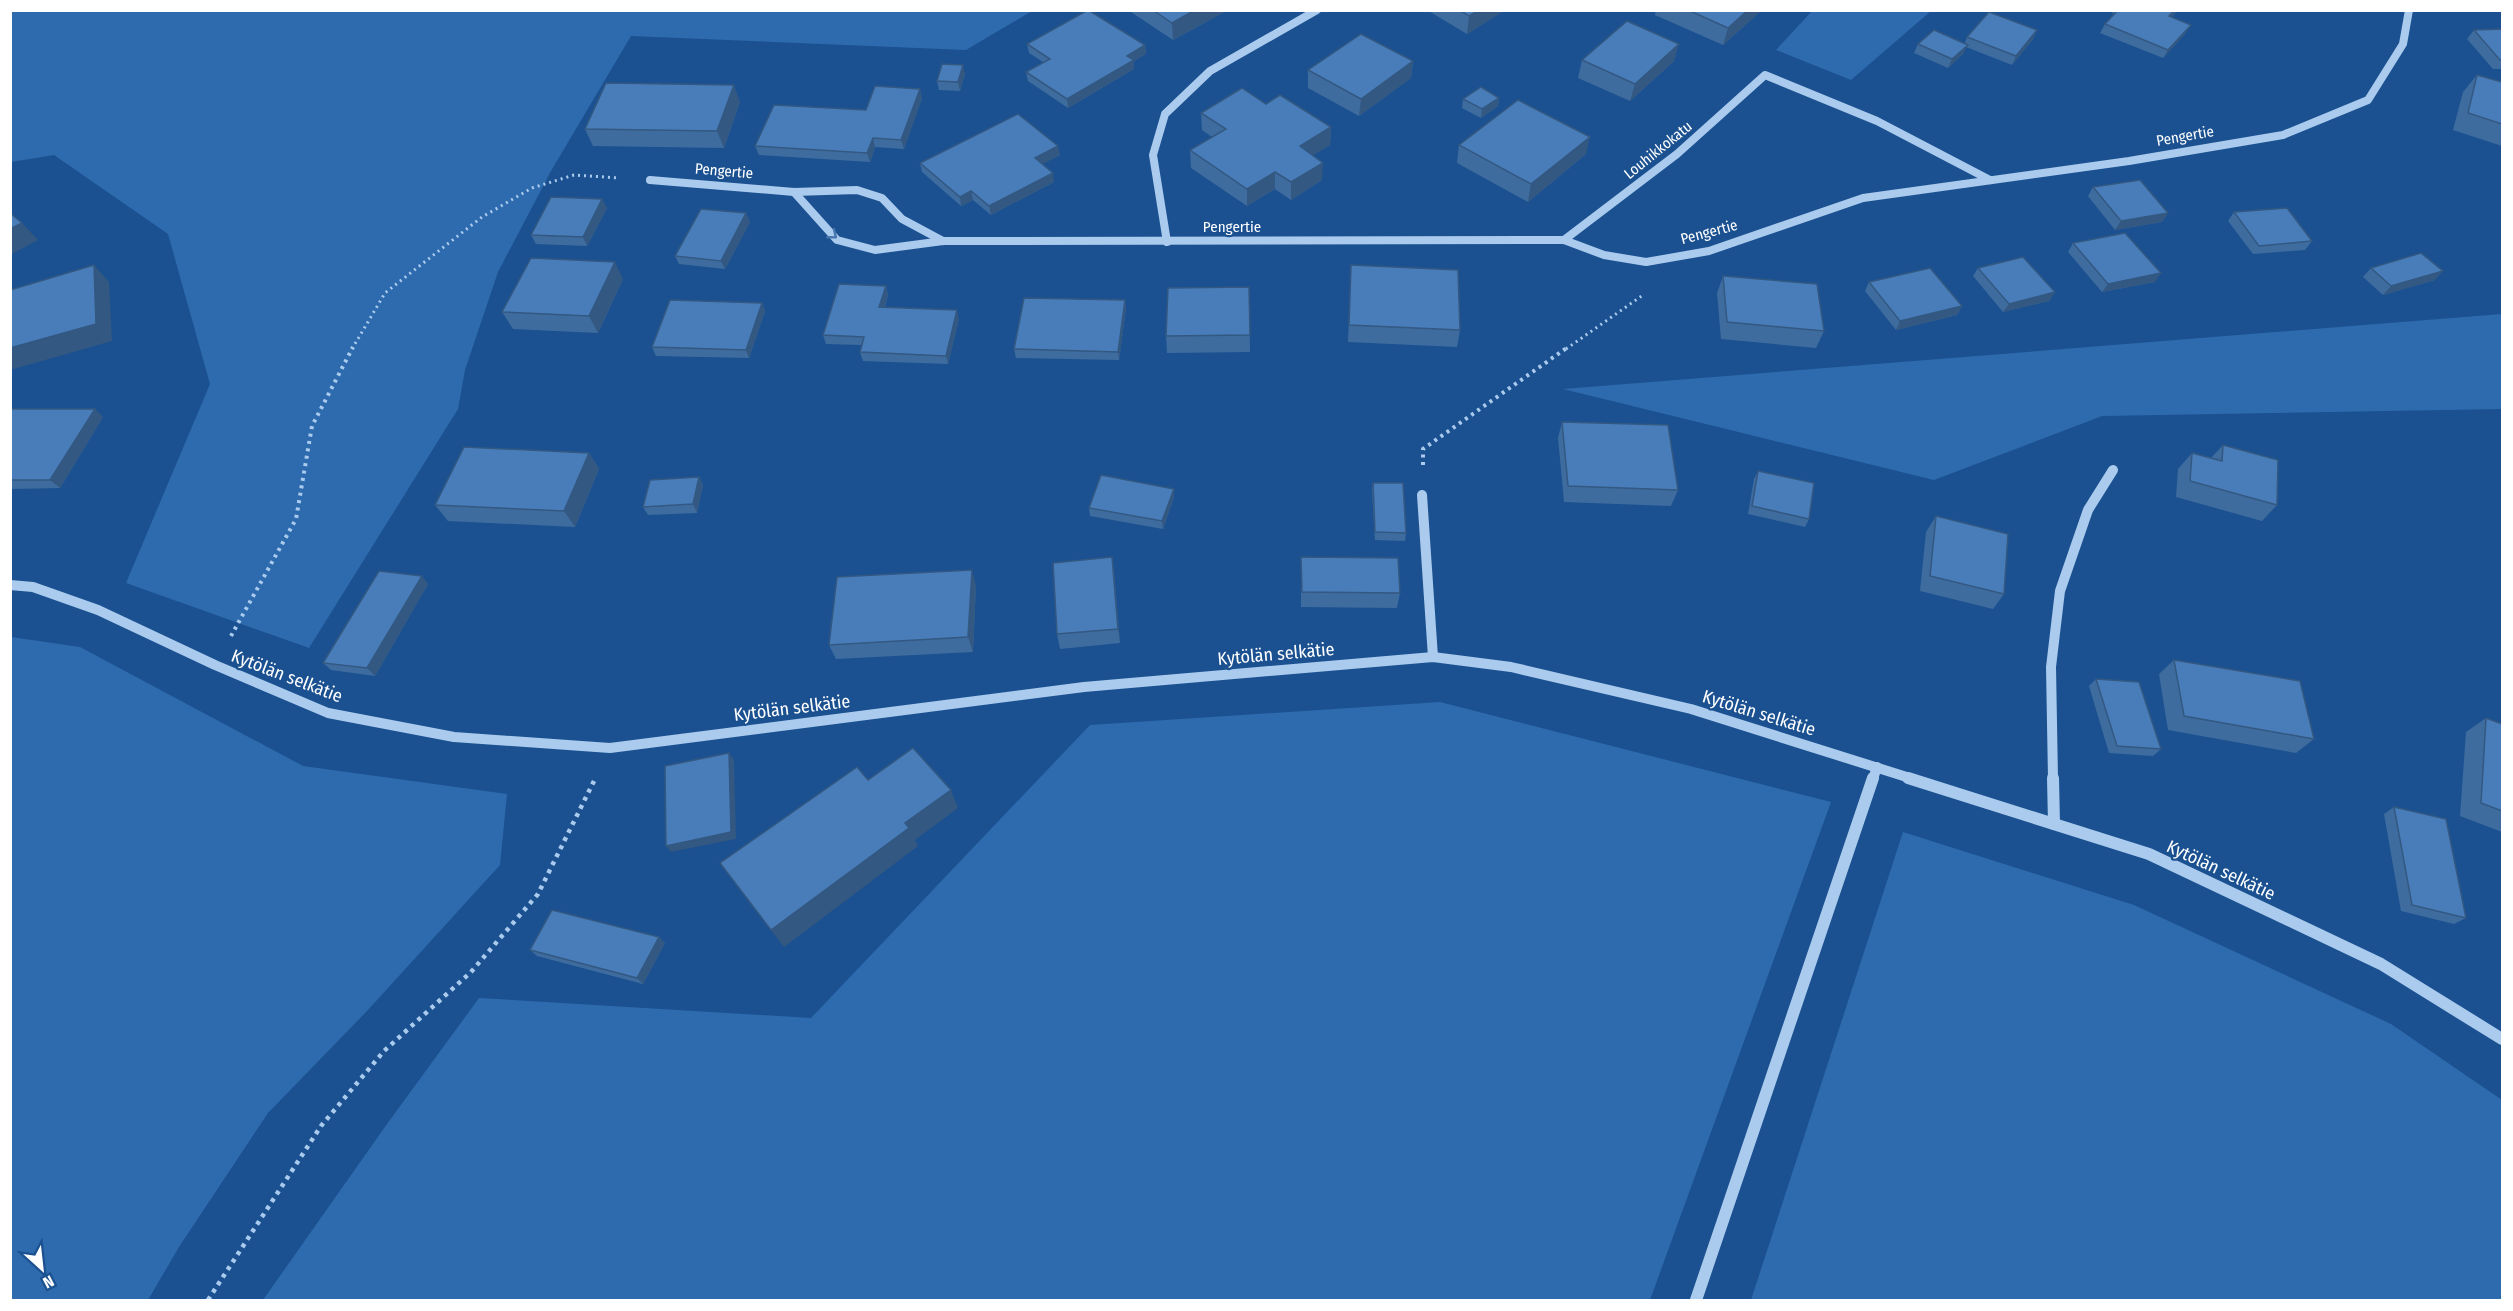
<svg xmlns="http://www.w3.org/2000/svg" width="2513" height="1311" font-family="'Fira Sans Condensed',sans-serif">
  <rect width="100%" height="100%" fill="#1b5190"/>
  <!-- green -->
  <g fill="#2e6bae">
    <path d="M10,11L11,10L1032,11L966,50L631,36L551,171L498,272L465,370L458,409L309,648L126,583L210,384L168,234L54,155L11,162Z"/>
    <path d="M1812,11V10L1931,11L1851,80L1776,50Z"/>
    <path d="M2502,314V409L2102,416L1934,480L1563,389Z"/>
    <path d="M11,637L80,647L303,766L507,794L500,865L367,1011L268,1113L179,1247L148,1300H11Z"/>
    <path d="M1440,702L1831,802L1650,1300H263L387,1124L479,998L811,1018L1090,725Z"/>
    <path d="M1903,832L2134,905L2391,1024L2502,1100V1300H1751Z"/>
  </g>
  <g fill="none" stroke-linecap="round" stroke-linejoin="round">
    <!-- path-far2 -->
    <g stroke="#aacbee" stroke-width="3" stroke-dasharray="2 4" stroke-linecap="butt">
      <path d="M352,349L385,293L482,217L532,188L574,175L619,178"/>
      <path d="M1566,349L1643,295"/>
    </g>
    <!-- path-far1 -->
    <g stroke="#aacbee" stroke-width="4" stroke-dasharray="3 4.5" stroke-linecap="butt">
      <path d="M1423,465V449L1568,347"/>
      <path d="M231,636L296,519L312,426L353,347"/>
    </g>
    <!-- path -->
    <path stroke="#aacbee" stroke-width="4.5" stroke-dasharray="4 5" stroke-linecap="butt" d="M208,1300L321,1126L384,1051L471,972L538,894L594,781"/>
    <!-- minor-far2 -->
    <g stroke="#aacbee" stroke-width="8">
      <path d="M650,180L794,192L857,190L882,198L902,219L943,241"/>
      <path d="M794,192L837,240L875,250L943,241L1564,240L1604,255L1646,262L1709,251L1863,198L2129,161L2283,135L2368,100L2403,44L2409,10"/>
      <path d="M1564,240L1677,154L1765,75L1877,121L1990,180"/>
      <path d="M1167,242L1153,155L1165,114L1210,71L1317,10"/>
    </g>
    <!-- minor-far1 -->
    <g stroke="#aacbee" stroke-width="10">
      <path d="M1422,495L1433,657"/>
      <path d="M10,585L33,587L98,610L215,665L328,713L454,737L610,748L1084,687L1433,657L1511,667L1691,709L1913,779"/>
      <path d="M1873,779L1877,767"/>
      <path d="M2053,779L2051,667L2060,591L2088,510L2113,470"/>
    </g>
    <!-- minor -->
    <g stroke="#aacbee" stroke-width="12">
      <path d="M1908,778L2149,854L2381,964L2502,1039"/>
      <path d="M2053,778L2054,824"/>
      <path d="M1696,1300L1873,778"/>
    </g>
  </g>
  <!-- wall -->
  <g fill="#3f6c9f">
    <path d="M1128,10H1228L1173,40Z"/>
    <path d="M1427,10H1505L1467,34Z"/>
    <path d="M1656,10H1762L1723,45L1655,15Z"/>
    <path d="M2114,10H2178L2172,17L2185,34L2163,58L2100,33L2105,24L2114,14L2112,13Z"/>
    <path d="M2502,29V69H2493L2467,39L2474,30Z"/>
    <path d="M2037,30L2033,39L2012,65L1966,47L1963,54L1948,68L1914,53L1918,44L1965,43L1967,37Z"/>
    <path d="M1027,44L1145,45L1146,54L1134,61V69L1068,108L1028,81L1026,72L1043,62L1029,53Z"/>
    <path d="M1582,60L1674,61L1630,101L1578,78Z"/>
    <path d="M1413,61L1411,78L1359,116L1308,88V70Z"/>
    <path d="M965,74L960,91L939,90L937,81Z"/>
    <path d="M2477,75L2502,82V146L2453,130L2463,92Z"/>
    <path d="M922,98L904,149L875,147L870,162L759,155L755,146L866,110Z"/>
    <path d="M1499,98L1498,106L1481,118L1462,108L1463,99Z"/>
    <path d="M740,102L724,148L593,146L585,129Z"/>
    <path d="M1266,104L1331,127L1330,145L1313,155L1322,180L1291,200L1275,189L1247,206L1191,168L1190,150L1212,137L1202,130L1201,113Z"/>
    <path d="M1459,145L1586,154L1528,202L1457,163Z"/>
    <path d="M1060,155L1042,164L1054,182L991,215L973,200L961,206L922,172L920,163Z"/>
    <path d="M2093,187L2168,213L2162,222L2115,230L2088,196Z"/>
    <path d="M607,208L587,246L536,244L531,235Z"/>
    <path d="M2234,212L2312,241L2305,250L2253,254L2228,221Z"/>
    <path d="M746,213L750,222L725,269L679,264L675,256Z"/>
    <path d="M2073,243L2155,282L2102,292L2068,252Z"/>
    <path d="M1351,265L1460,330L1457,347L1348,342Z"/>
    <path d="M1978,268L2055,292L2049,301L2003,312L1973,276Z"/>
    <path d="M2371,268L2435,280L2383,295L2363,277Z"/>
    <path d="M1723,276L1824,331L1816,348L1721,339L1717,293Z"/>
    <path d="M623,279L598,333L513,329L502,312Z"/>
    <path d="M1869,282L1962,306L1957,315L1896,330L1865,291Z"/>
    <path d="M886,286L888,295L885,307L959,319L948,364L863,361L860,352L862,345L826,344L823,335Z"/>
    <path d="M1249,287L1250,352L1167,353L1166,336Z"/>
    <path d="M1125,300L1126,308L1119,360L1016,358L1014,349Z"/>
    <path d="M762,303L765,311L749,358L656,356L652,347Z"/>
    <path d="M10,409L103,417L60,488L10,489Z"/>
    <path d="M1562,422L1678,490L1671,506L1564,502L1558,438Z"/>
    <path d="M2223,445L2277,505L2262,521L2176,497L2178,469L2192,453L2211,458Z"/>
    <path d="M589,453L599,469L575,527L448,521L435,505Z"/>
    <path d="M1758,471L1809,519L1805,527L1748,514L1754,479Z"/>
    <path d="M699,477L703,485L697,513L648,515L643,507Z"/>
    <path d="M1373,483L1406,533L1405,541L1375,540L1372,491Z"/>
    <path d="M1174,497L1163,529L1090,516L1089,508Z"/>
    <path d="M1936,516L2004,594L1993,609L1920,591L1926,532Z"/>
    <path d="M1112,557L1114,572L1120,643L1060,649L1057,634Z"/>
    <path d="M1301,557L1400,593L1397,608L1301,607Z"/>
    <path d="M428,584L375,676L331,670L323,663Z"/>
    <path d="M976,585L973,652L836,659L829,645Z"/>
    <path d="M2174,660L2314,739L2296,753L2168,730L2159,674Z"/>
    <path d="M2096,679L2161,749L2153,756L2109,753L2089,686Z"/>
    <path d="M2486,718L2502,724V832L2460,816L2466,732Z"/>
    <path d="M2394,807L2466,918L2454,924L2401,911L2384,814Z"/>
    <path d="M665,943L643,984L537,956L530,950Z"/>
  </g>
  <!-- shaded-wall -->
  <g fill="#335882">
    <path d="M1195,10H1228L1173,40L1172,23Z"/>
    <path d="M1479,10H1505L1467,34L1469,16Z"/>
    <path d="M1748,10H1762L1723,45L1728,28Z"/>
    <path d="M2175,10H2178L2164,25L2169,16Z"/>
    <path d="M2191,25L2185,34L2163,58L2168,50Z"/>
    <path d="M2037,30L2033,39L2012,65L2016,56Z"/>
    <path d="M1679,44L1674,61L1630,101L1635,84Z"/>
    <path d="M1145,45L1146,54L1134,61V69L1068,108L1067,99L1127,56Z"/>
    <path d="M1968,45L1963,54L1948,68L1952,59Z"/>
    <path d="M1413,61L1411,78L1359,116L1361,99Z"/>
    <path d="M963,65L965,74L960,91L958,82Z"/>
    <path d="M734,85L740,102L724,148L717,131Z"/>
    <path d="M920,89L922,98L904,149L901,140Z"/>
    <path d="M1499,98L1498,106L1481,118L1482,109Z"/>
    <path d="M1331,127L1330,145L1299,164L1300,146Z"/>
    <path d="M1590,137L1586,154L1528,202L1531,184Z"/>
    <path d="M873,138L875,147L870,162L867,153Z"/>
    <path d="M1058,146L1060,155L1037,167L1035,158Z"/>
    <path d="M1323,163L1322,180L1291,200V182Z"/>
    <path d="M1275,172V189L1247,206V189Z"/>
    <path d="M1053,173L1054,182L991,215L989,206Z"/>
    <path d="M971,191L973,200L961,206L960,197Z"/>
    <path d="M602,199L607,208L587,246L583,237Z"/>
    <path d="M746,213L750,222L725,269L721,261Z"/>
    <path d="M2168,213L2162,222L2115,230L2121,221Z"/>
    <path d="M22,223L38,240L10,255V229Z"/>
    <path d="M615,262L623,279L598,333L589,316Z"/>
    <path d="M94,265L109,282L112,341L10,370V348Z"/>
    <path d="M2443,271L2435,280L2383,295L2391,286Z"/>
    <path d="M2161,273L2155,282L2102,292L2108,284Z"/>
    <path d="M886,286L888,295L882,316L879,307Z"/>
    <path d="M2055,292L2049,301L2003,312L2009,304Z"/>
    <path d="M1125,300L1126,308L1119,360L1118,352Z"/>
    <path d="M762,303L765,311L749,358L746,350Z"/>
    <path d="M1962,306L1957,315L1896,330L1900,321Z"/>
    <path d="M957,310L959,319L948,364L946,356Z"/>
    <path d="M95,409L103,417L60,488L50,480Z"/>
    <path d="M589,453L599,469L575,527L564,511Z"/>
    <path d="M699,477L703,485L697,513L693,504Z"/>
    <path d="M1174,489V497L1163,529L1162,521Z"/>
    <path d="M1112,557L1114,572L1120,643L1118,629Z"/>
    <path d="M972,570L976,585L973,652L968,637Z"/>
    <path d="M422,576L428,584L375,676L367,668Z"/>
    <path d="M729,753L734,760L736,839L671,852L666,846Z"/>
    <path d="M951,790L958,808L915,840L918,846L784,947L771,930L905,823Z"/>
    <path d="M659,937L665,943L643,984L637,978Z"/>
  </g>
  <!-- building -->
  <g fill="#497db9" stroke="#335882" stroke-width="1.5">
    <path d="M1088,10L1145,45L1127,56L1134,60L1067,99L1026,72L1050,59L1027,44Z"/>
    <path d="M1153,10H1195L1172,23Z"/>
    <path d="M1459,10H1479L1469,16Z"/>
    <path d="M1688,10H1748L1728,28Z"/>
    <path d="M2118,10H2175L2169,16L2191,25L2168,50L2105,24Z"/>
    <path d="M1989,12L2037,30L2016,56L1967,37Z"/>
    <path d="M1627,21L1679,44L1635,84L1582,60Z"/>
    <path d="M2502,29V60H2500L2474,30Z"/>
    <path d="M1934,30L1968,45L1952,59L1918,44Z"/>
    <path d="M1361,34L1413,61L1361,99L1308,70Z"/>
    <path d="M942,64L963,65L958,82L937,81Z"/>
    <path d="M2477,75L2502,82V124L2468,113Z"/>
    <path d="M606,83L734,85L717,131L585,129Z"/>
    <path d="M875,86L920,89L901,140L873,138L867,153L755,146L774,105L866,110Z"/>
    <path d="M1481,87L1499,98L1482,109L1463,99Z"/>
    <path d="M1242,88L1266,104L1280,95L1331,127L1300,146L1323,163L1291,182L1275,172L1247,189L1190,150L1226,129L1201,113Z"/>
    <path d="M1518,100L1590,137L1531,184L1459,145Z"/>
    <path d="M1018,114L1058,146L1035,158L1053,173L989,206L971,191L960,197L920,163Z"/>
    <path d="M2140,180L2168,213L2121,221L2093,187Z"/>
    <path d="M551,197L602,199L583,237L531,235Z"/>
    <path d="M2287,208L2312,241L2259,246L2234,212Z"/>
    <path d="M701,209L746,213L721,261L675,256Z"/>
    <path d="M10,213L22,223L10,229Z"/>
    <path d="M2125,233L2161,273L2108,284L2073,243Z"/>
    <path d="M2421,253L2443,271L2391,286L2371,268Z"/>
    <path d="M2023,257L2055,292L2009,304L1978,268Z"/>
    <path d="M531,258L615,262L589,316L502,312Z"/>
    <path d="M94,265L96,324L10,348V290Z"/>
    <path d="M1351,265L1458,270L1460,330L1349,325Z"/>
    <path d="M1930,268L1962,306L1900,321L1869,282Z"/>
    <path d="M1723,276L1817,284L1824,331L1727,322Z"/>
    <path d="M839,284L886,286L879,307L957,310L946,356L860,352L864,337L823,335Z"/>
    <path d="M1249,287L1250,335L1166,336L1168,288Z"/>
    <path d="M1024,298L1125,300L1118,352L1014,349Z"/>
    <path d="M670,300L762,303L746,350L652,347Z"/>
    <path d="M10,409H95L50,480H10Z"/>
    <path d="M1562,422L1668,425L1678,490L1568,486Z"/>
    <path d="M2223,445L2278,460L2277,505L2190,481L2192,453L2222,461Z"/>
    <path d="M464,447L589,453L564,511L435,505Z"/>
    <path d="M1758,471L1814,483L1809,519L1752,506Z"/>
    <path d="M1101,475L1174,489L1162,521L1089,508Z"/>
    <path d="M699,477L693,504L643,507L650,480Z"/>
    <path d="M1373,483H1403L1406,533L1375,532Z"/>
    <path d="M1936,516L2008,534L2004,594L1930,576Z"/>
    <path d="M1112,557L1118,629L1057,634L1053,563Z"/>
    <path d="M1301,557L1398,558L1400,593L1302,592Z"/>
    <path d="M972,570L968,637L829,645L837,577Z"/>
    <path d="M379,571L422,576L367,668L323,663Z"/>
    <path d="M2174,660L2300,681L2314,739L2184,716Z"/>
    <path d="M2096,679L2139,682L2161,749L2117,746Z"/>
    <path d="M2486,718L2502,724V811L2481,803Z"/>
    <path d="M913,748L951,790L905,823L909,828L771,930L720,863L857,767L868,780Z"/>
    <path d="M729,753L731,832L666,846L665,766Z"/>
    <path d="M2394,807L2446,819L2466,918L2412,905Z"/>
    <path d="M552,910L659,937L637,978L530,950Z"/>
  </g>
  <!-- one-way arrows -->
  <defs><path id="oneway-chevron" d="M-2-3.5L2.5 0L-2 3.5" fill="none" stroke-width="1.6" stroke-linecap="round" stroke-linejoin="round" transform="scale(1.5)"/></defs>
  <use stroke="#4676ac" href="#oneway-chevron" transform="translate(833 235) rotate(39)"/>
  <g text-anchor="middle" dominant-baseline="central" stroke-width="4.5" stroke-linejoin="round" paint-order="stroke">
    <!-- far-street labels -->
    <g font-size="15" fill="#fff" stroke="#1b5190">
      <text transform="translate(2185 136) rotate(-10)">Pengertie</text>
      <text transform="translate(1658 150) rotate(-39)">Louhikkokatu</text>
      <text transform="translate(724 171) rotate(5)">Pengertie</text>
      <text x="1232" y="227">Pengertie</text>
      <text transform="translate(1709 232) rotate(-15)">Pengertie</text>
    </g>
    <!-- street labels -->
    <g font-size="18" fill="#fff" stroke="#1b5190">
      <text transform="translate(1276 654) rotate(-5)">Kytölän selkätie</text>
      <text transform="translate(287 676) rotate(21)">Kytölän selkätie</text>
      <text transform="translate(792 708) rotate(-7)">Kytölän selkätie</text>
      <text transform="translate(1759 713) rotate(17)">Kytölän selkätie</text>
      <text transform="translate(2221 870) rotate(25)">Kytölän selkätie</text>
    </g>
  </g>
  <!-- border -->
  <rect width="2513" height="1311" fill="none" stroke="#ffffff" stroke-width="24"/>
  <!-- north arrow -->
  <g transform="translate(42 1269) rotate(153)" stroke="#1b5190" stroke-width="4.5" paint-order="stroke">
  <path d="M0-4.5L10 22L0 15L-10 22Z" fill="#ffffff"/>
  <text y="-9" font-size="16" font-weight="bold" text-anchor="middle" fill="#ffffff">N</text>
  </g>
</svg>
